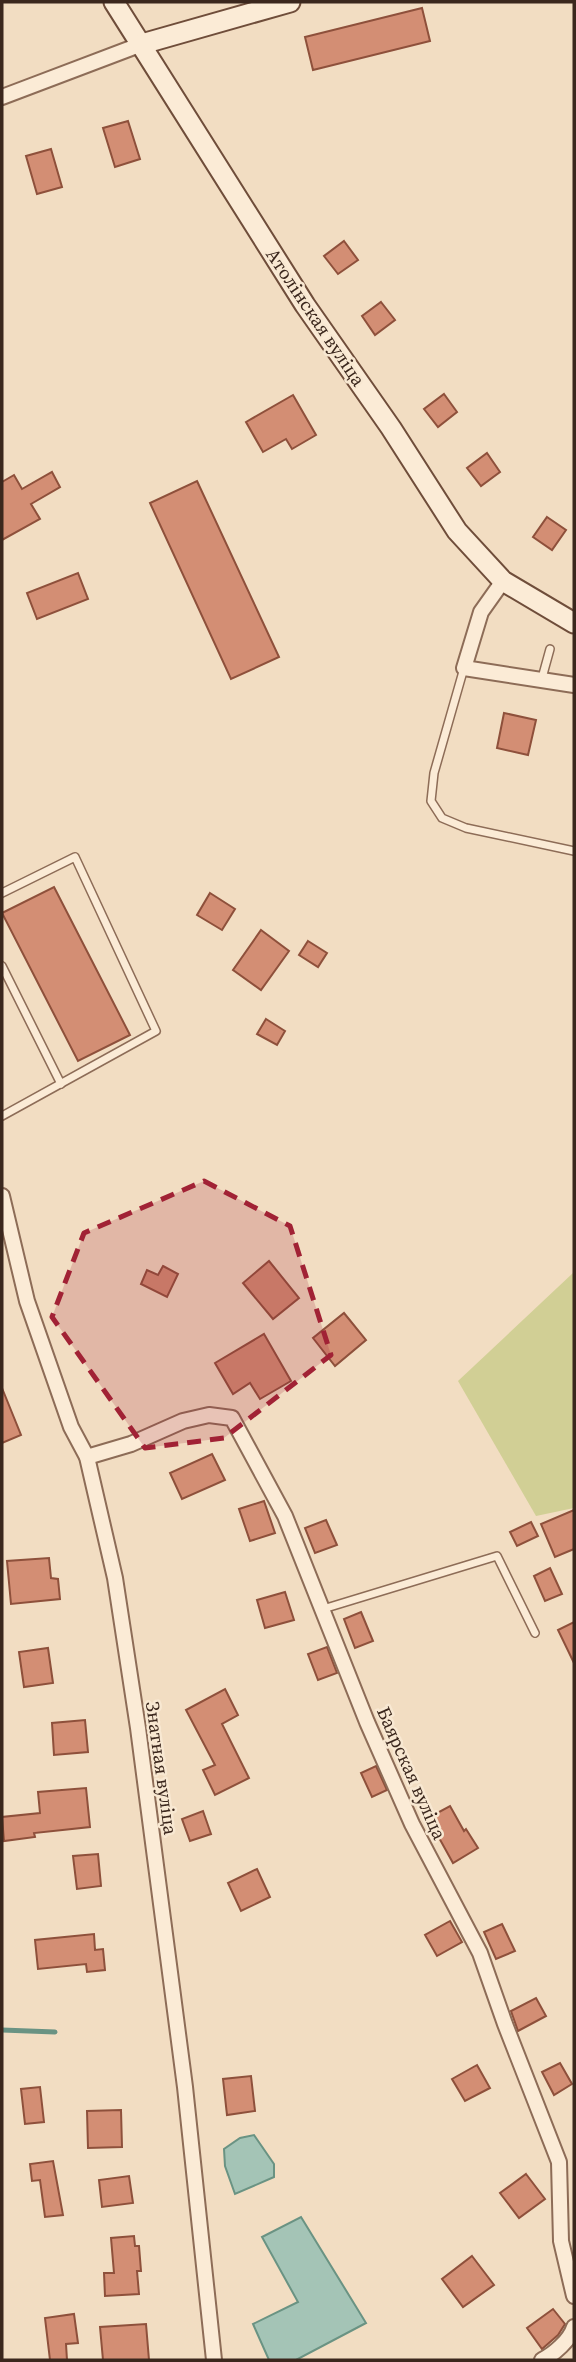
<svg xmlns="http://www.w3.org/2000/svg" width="576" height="2362" font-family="'Source Serif 4',serif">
  <rect width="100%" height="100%" fill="#f2ddc2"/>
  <!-- green -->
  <path fill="#d1cf95" d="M574,1272V1508L536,1516L458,1381Z"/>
  <!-- water -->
  <g fill="#a4c4b6" stroke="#6a9383" stroke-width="2">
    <path d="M254,2135L274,2164V2177L235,2194L225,2166L224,2149L240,2138Z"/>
    <path d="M301,2217L366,2323L296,2360H269L253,2324L298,2302L262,2237Z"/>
  </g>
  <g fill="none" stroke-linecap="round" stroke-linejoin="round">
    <!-- stream -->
    <path stroke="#6a9383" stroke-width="5" d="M2,2030L55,2032"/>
  </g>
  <!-- building -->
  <g fill="#d38e74" stroke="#8e503b" stroke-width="2">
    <path d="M422,8L430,41L313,70L305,37Z"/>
    <path d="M128,121L140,159L115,167L103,128Z"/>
    <path d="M51,149L62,187L37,194L26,156Z"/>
    <path d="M344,241L358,260L338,274L324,256Z"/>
    <path d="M381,302L395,320L375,335L362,316Z"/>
    <path d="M444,394L457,412L438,427L424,409Z"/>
    <path d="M293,395L316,435L292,449L286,439L263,452L246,422Z"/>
    <path d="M487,453L500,472L481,486L467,468Z"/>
    <path d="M52,472L60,487L31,504L40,519L2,540V482L14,475L22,489Z"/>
    <path d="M197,481L279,657L231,679L150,503Z"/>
    <path d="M547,517L566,530L552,550L533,537Z"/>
    <path d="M78,573L88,599L37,619L27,593Z"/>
    <path d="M504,713L536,720L528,755L497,748Z"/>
    <path d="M54,887L130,1035L78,1061L2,913Z"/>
    <path d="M210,893L235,909L222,930L197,915Z"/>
    <path d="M261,930L289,951L261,990L233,970Z"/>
    <path d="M308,941L327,953L318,967L299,955Z"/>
    <path d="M266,1019L285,1031L277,1045L257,1034Z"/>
    <path d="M269,1261L299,1298L273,1319L243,1283Z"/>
    <path d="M163,1266L178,1274L167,1297L141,1284L147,1270L158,1275Z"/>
    <path d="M344,1313L366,1340L335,1366L313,1338Z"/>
    <path d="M264,1334L291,1381L260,1399L250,1383L233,1394L215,1363Z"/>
    <path d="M2,1388L21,1435L2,1443Z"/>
    <path d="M212,1454L225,1480L182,1499L170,1473Z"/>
    <path d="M264,1501L275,1533L250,1541L239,1509Z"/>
    <path d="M574,1510V1549L555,1557L541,1524Z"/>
    <path d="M326,1520L337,1545L315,1553L305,1528Z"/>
    <path d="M531,1522L538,1536L517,1546L510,1532Z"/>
    <path d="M49,1558L51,1578L58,1579L60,1599L11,1604L7,1561Z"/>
    <path d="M550,1568L562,1594L545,1601L534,1576Z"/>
    <path d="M285,1592L294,1620L265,1628L257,1600Z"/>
    <path d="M361,1612L373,1641L355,1648L344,1619Z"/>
    <path d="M574,1622V1663L558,1630Z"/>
    <path d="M327,1647L337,1673L318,1680L308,1654Z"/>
    <path d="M48,1648L53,1683L24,1687L19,1652Z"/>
    <path d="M225,1689L238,1715L222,1724L249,1778L215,1795L203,1770L215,1765L186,1710Z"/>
    <path d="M85,1720L88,1752L54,1755L52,1723Z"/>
    <path d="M376,1766L387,1790L372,1797L361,1773Z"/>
    <path d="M86,1788L90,1827L34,1833L35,1837L4,1841L2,1817L40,1813L38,1792Z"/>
    <path d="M450,1806L464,1831L466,1829L478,1848L453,1863L428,1818Z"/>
    <path d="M203,1811L211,1834L190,1841L182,1819Z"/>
    <path d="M98,1854L101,1886L77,1889L73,1856Z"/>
    <path d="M257,1869L270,1897L241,1911L228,1883Z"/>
    <path d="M450,1921L462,1942L437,1956L425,1935Z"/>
    <path d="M502,1924L515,1951L496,1959L484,1932Z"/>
    <path d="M94,1934L95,1950L103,1949L105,1970L87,1972L86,1964L38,1969L35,1940Z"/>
    <path d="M536,1998L546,2016L518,2031L511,2011Z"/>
    <path d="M560,2063L572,2084L554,2095L542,2072Z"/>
    <path d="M477,2065L490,2088L465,2101L452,2079Z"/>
    <path d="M251,2076L255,2111L227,2115L223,2079Z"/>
    <path d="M40,2087L44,2122L25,2124L21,2089Z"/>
    <path d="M121,2110L122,2147L88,2148L87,2111Z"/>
    <path d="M53,2161L63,2215L45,2217L40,2180L32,2181L30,2164Z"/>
    <path d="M526,2174L545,2199L519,2218L500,2193Z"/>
    <path d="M129,2176L133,2203L102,2207L99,2180Z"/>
    <path d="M134,2236L135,2246H139L141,2271H137L139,2294L105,2296L104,2273H114L111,2238Z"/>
    <path d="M472,2256L494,2285L463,2307L442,2279Z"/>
    <path d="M553,2309L565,2324L558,2335L542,2349L527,2328Z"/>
    <path d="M74,2314L78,2343L66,2344L67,2360H50L45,2318Z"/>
    <path d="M146,2324L149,2360H103L100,2327Z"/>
  </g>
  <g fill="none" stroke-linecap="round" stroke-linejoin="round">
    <defs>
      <g id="lane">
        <path d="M464,668L434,773L431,801L442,818L466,828L574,851"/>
        <path d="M542,678L550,649"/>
        <path d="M2,893L75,857L156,1031L2,1116"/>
        <path d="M2,966L61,1084"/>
        <path d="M323,1609L497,1556L535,1633"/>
      </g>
      <g id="street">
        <path d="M2,97L142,44"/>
        <path d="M503,581L481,612L464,668L574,685"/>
        <path d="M2,1196L27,1301L71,1427L87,1457L115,1578L138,1728L185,2087L214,2360"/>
        <path d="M87,1457L131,1444L183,1421L209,1415L232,1418L285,1516L367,1722L412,1824L480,1953L505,2024L559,2162L561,2241L574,2296"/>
        <path d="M542,2360C554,2354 570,2340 574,2327"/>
      </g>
      <g id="secondary">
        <path d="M114,2L305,305L391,428L457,531L503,581L574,623"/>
        <path d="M142,44L290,2"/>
      </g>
    </defs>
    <!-- lane casing -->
    <use href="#lane" stroke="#8d6c57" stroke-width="10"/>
    <!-- street casing -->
    <use href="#street" stroke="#8d6c57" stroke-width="18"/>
    <!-- secondary casing -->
    <use href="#secondary" stroke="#6f4d3a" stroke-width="23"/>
    <!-- lane -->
    <use href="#lane" stroke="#fbebd6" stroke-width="7"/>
    <!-- street -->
    <use href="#street" stroke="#fbebd6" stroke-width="14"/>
    <!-- secondary -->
    <use href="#secondary" stroke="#fbebd6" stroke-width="19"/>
  </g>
  <!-- marked area -->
  <path fill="#a12235" fill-opacity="0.2" stroke="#a12235" stroke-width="5" stroke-dasharray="14 9" stroke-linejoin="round" d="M204,1181L290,1226L331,1355L224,1438L145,1448L52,1317L84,1233Z"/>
  <g text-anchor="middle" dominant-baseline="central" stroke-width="5" stroke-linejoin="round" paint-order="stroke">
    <!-- street labels -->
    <g font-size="19" fill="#3b271d" stroke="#f8e8d2">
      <text transform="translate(316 317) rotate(56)">Атолінская вуліца</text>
      <text transform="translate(162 1768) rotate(82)">Знатная вуліца</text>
      <text transform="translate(412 1773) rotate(66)">Баярская вуліца</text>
    </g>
  </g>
  <!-- border -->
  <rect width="576" height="2362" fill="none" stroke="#3b271d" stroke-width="7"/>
</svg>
